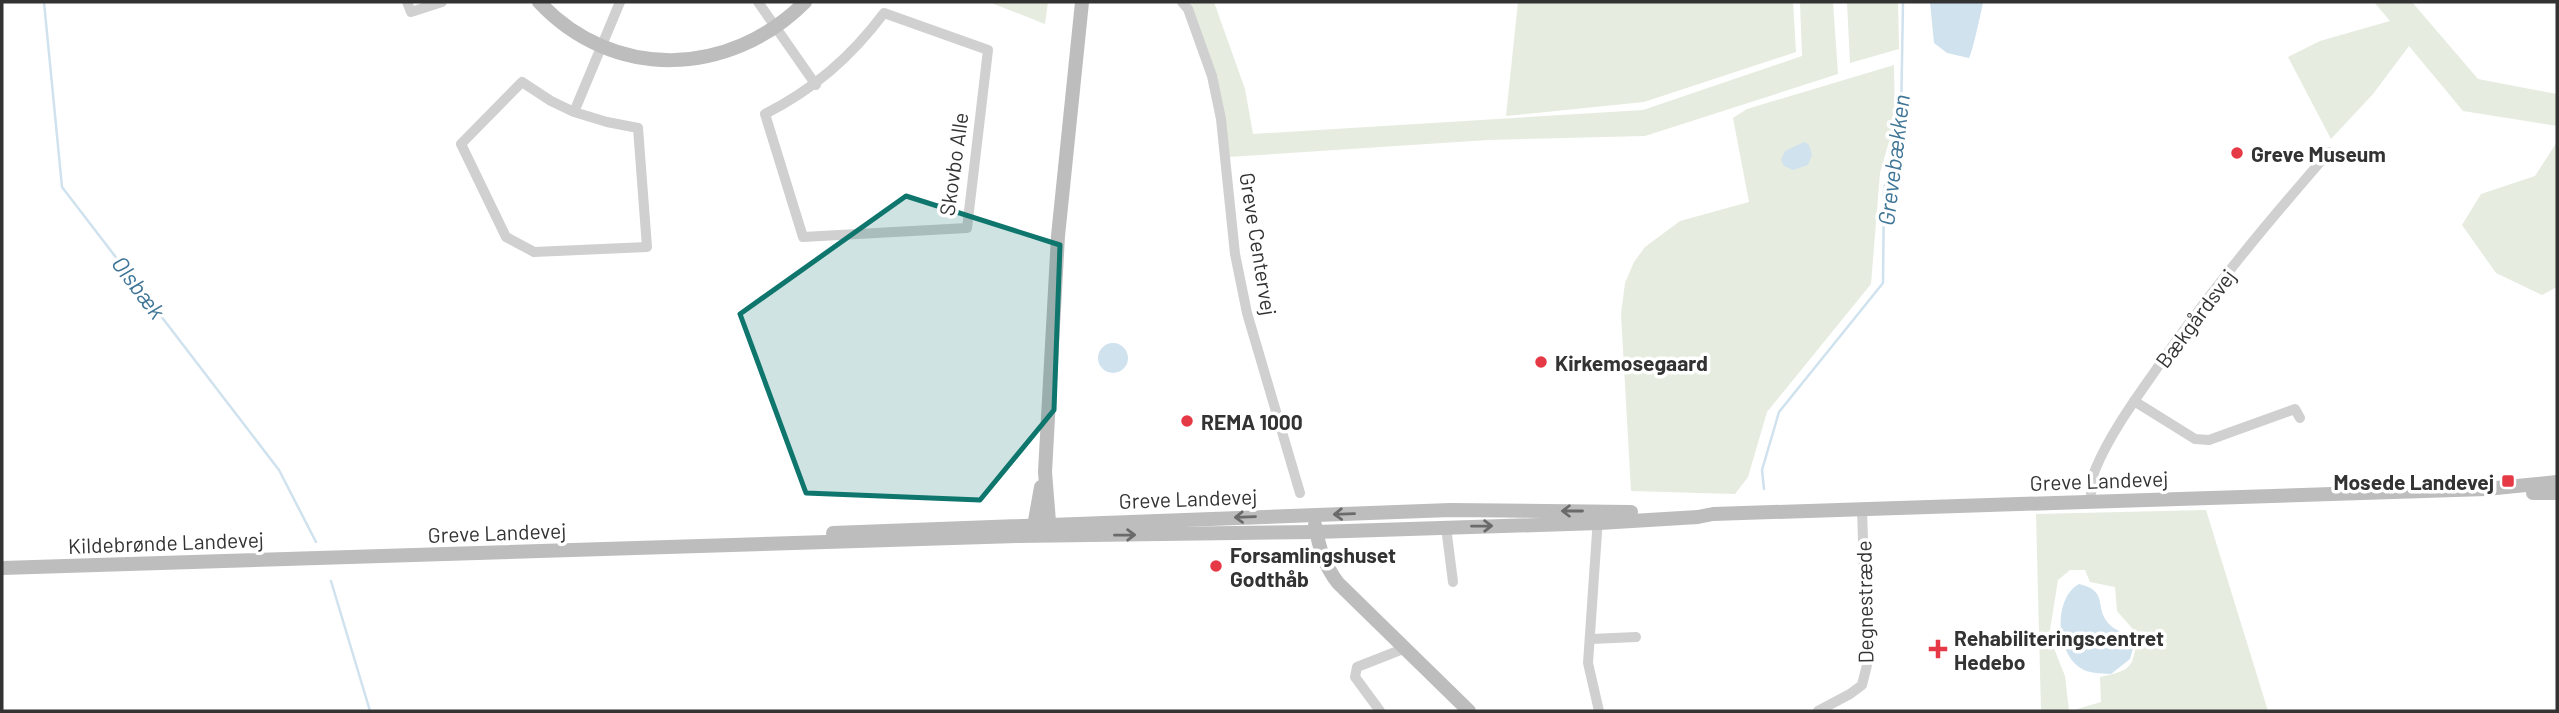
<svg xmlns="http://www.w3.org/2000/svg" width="2559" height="713" font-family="Barlow,sans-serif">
  <rect width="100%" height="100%" fill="#fff"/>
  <!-- green -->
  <g fill="#e6ecdf">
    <path d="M989,2H1048L1045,24Z"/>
    <path d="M1190,2H1214L1245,89L1253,134L1643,110L1802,56L1800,2H1833L1838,74L1645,136L1488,140L1229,157L1218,83Z"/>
    <path d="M1518,2H1793L1796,52L1644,102L1506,116Z"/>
    <path d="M1847,2H1898L1899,49L1850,63Z"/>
    <path d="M2374,2H2412L2478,79L2557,94V126L2463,111L2409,46L2373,94L2331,139L2288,57L2320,41L2390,21Z"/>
    <path d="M1894,65L1895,121L1880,173L1871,284L1767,412L1748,477L1735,494L1631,491L1621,314L1625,283L1634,262L1645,247L1680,221L1749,202L1733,118L1747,109Z"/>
    <path d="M2557,142V287L2542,295L2496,273L2462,225L2481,194L2535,176Z"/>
    <path d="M2206,510L2268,711H2071L2101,702L2100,677C2134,670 2132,667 2138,635L2117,611L2115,587L2090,582L2085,570H2070L2058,580L2049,636L2065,676L2069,711H2041L2036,514Z"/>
  </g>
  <!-- water -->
  <g fill="#cfe2ee">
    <path d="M1930,2H1983C1982,9 1972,53 1969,58L1947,53L1934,43Z"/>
    <path d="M1804,142L1809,145L1812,155L1808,165L1793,170L1784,166L1781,160L1785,151Z"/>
    <circle cx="1113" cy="358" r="15"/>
    <path d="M2079,584C2109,591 2094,606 2108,623C2118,634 2124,628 2134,645L2130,659L2111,674C2100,673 2088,674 2079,667C2056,651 2053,598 2079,584Z"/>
  </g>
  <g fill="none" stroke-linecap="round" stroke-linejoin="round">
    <!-- stream -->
    <g stroke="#cfe2ee" stroke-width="2.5">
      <path d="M44,2L62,187L279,470L316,542"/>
      <path d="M1764,489L1762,470L1779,412L1883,283L1884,190L1901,119L1903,2"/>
      <path d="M331,581L370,711"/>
    </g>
    <!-- street -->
    <g stroke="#d0d0d0" stroke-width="10">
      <path d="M407,2L411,12L442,2"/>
      <path d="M758,2L816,85"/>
      <path d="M1182,2L1188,9L1212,76L1221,119L1235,254L1247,313L1300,493"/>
      <path d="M884,13L988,50L967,228L803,237L765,114C814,89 851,57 884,13Z"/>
      <path d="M574,112L607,122L638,128L647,247L534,252L506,237L461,144L522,82L551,101L574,112L620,2"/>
      <path d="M2134,401L2195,439L2209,440L2295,409L2300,418"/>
      <path d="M2091,502C2091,490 2091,481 2095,470C2109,436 2132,404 2153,374C2206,296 2267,223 2329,152"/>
      <path d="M1598,518L1588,663L1599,711"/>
      <path d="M1446,527L1453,582"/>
      <path d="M1591,639L1636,637"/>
      <path d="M1380,711L1355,677L1357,667L1403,649"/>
      <path d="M1818,711L1850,694L1862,685L1867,665L1862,509"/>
    </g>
    <!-- secondary -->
    <g stroke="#bdbdbd" stroke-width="14">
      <path d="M539,2C613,81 729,78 805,2"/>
      <path d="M2533,493H2557"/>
      <path d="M1315,525C1319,547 1324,565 1338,583L1469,711"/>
      <path d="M1033,532L1041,487"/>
      <path d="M833,533L1450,510L1631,512"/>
      <path d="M1050,534L1045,472L1058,236L1082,2"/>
      <path d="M2,568L1017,536L1316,532L1599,523L1698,517L1713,514L2486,489L2557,482"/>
    </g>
  </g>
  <!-- one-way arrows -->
  <defs><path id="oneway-shaft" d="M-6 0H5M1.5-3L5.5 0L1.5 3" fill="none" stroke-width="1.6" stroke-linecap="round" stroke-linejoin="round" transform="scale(1.75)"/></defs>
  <g stroke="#6a6a6a">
    <use href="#oneway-shaft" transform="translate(1572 511) rotate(-180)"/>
    <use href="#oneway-shaft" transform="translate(1344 514) rotate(178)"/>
    <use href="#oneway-shaft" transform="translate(1245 517) rotate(178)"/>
    <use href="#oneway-shaft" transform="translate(1482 526) rotate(-1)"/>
    <use href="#oneway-shaft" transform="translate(1125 535) rotate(-1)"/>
  </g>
  <!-- marked area -->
  <path fill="#0f766e" fill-opacity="0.2" stroke="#0f766e" stroke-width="5" stroke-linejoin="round" d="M906,196L1060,245L1054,410L980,500L806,493L740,314Z"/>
  <!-- markers -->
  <g fill="#e63946" stroke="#fff" stroke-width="2.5">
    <circle cx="2237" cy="153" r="7"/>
    <circle cx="1541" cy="362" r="7"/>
    <circle cx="1187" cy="421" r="7"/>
    <rect x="2501" y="474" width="14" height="14" rx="3.5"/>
    <circle cx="1216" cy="566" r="7"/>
    <path d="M1934.5 638.5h7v7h7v7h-7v7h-7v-7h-7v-7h7z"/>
  </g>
  <g text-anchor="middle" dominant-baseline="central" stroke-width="7" stroke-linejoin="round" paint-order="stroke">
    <!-- poi labels -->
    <g font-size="21" font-weight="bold" fill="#333" stroke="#fff" text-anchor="start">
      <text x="2251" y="153">Greve Museum</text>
      <text x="1555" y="362">Kirkemosegaard</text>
      <text x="1201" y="421">REMA 1000</text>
      <text x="2494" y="481" text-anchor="end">Mosede Landevej</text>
      <text x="1230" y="554">Forsamlingshuset<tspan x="1230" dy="24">Godthåb</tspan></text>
      <text x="1954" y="637">Rehabiliteringscentret<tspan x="1954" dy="24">Hedebo</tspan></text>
    </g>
    <!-- street labels -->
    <g font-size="21" fill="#333" stroke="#fff">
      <text transform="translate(953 164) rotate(-82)">Skovbo Alle</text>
      <text transform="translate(1259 244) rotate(81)">Greve Centervej</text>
      <text transform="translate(2195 318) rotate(-53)">Bækgårdsvej</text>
      <text transform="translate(2099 480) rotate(-2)">Greve Landevej</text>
      <text transform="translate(1188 498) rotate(-2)">Greve Landevej</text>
      <text transform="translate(497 532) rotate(-2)">Greve Landevej</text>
      <text transform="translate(166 542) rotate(-2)">Kildebrønde Landevej</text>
      <text transform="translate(1864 602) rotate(-91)">Degnestræde</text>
    </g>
    <!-- water labels -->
    <g font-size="23" font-style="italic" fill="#3f7597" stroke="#fff">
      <text transform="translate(1893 160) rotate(-83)">Grevebækken</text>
      <text transform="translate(139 287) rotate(53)">Olsbæk</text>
    </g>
  </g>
  <!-- border -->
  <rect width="2559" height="713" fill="none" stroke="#333333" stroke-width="7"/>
</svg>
